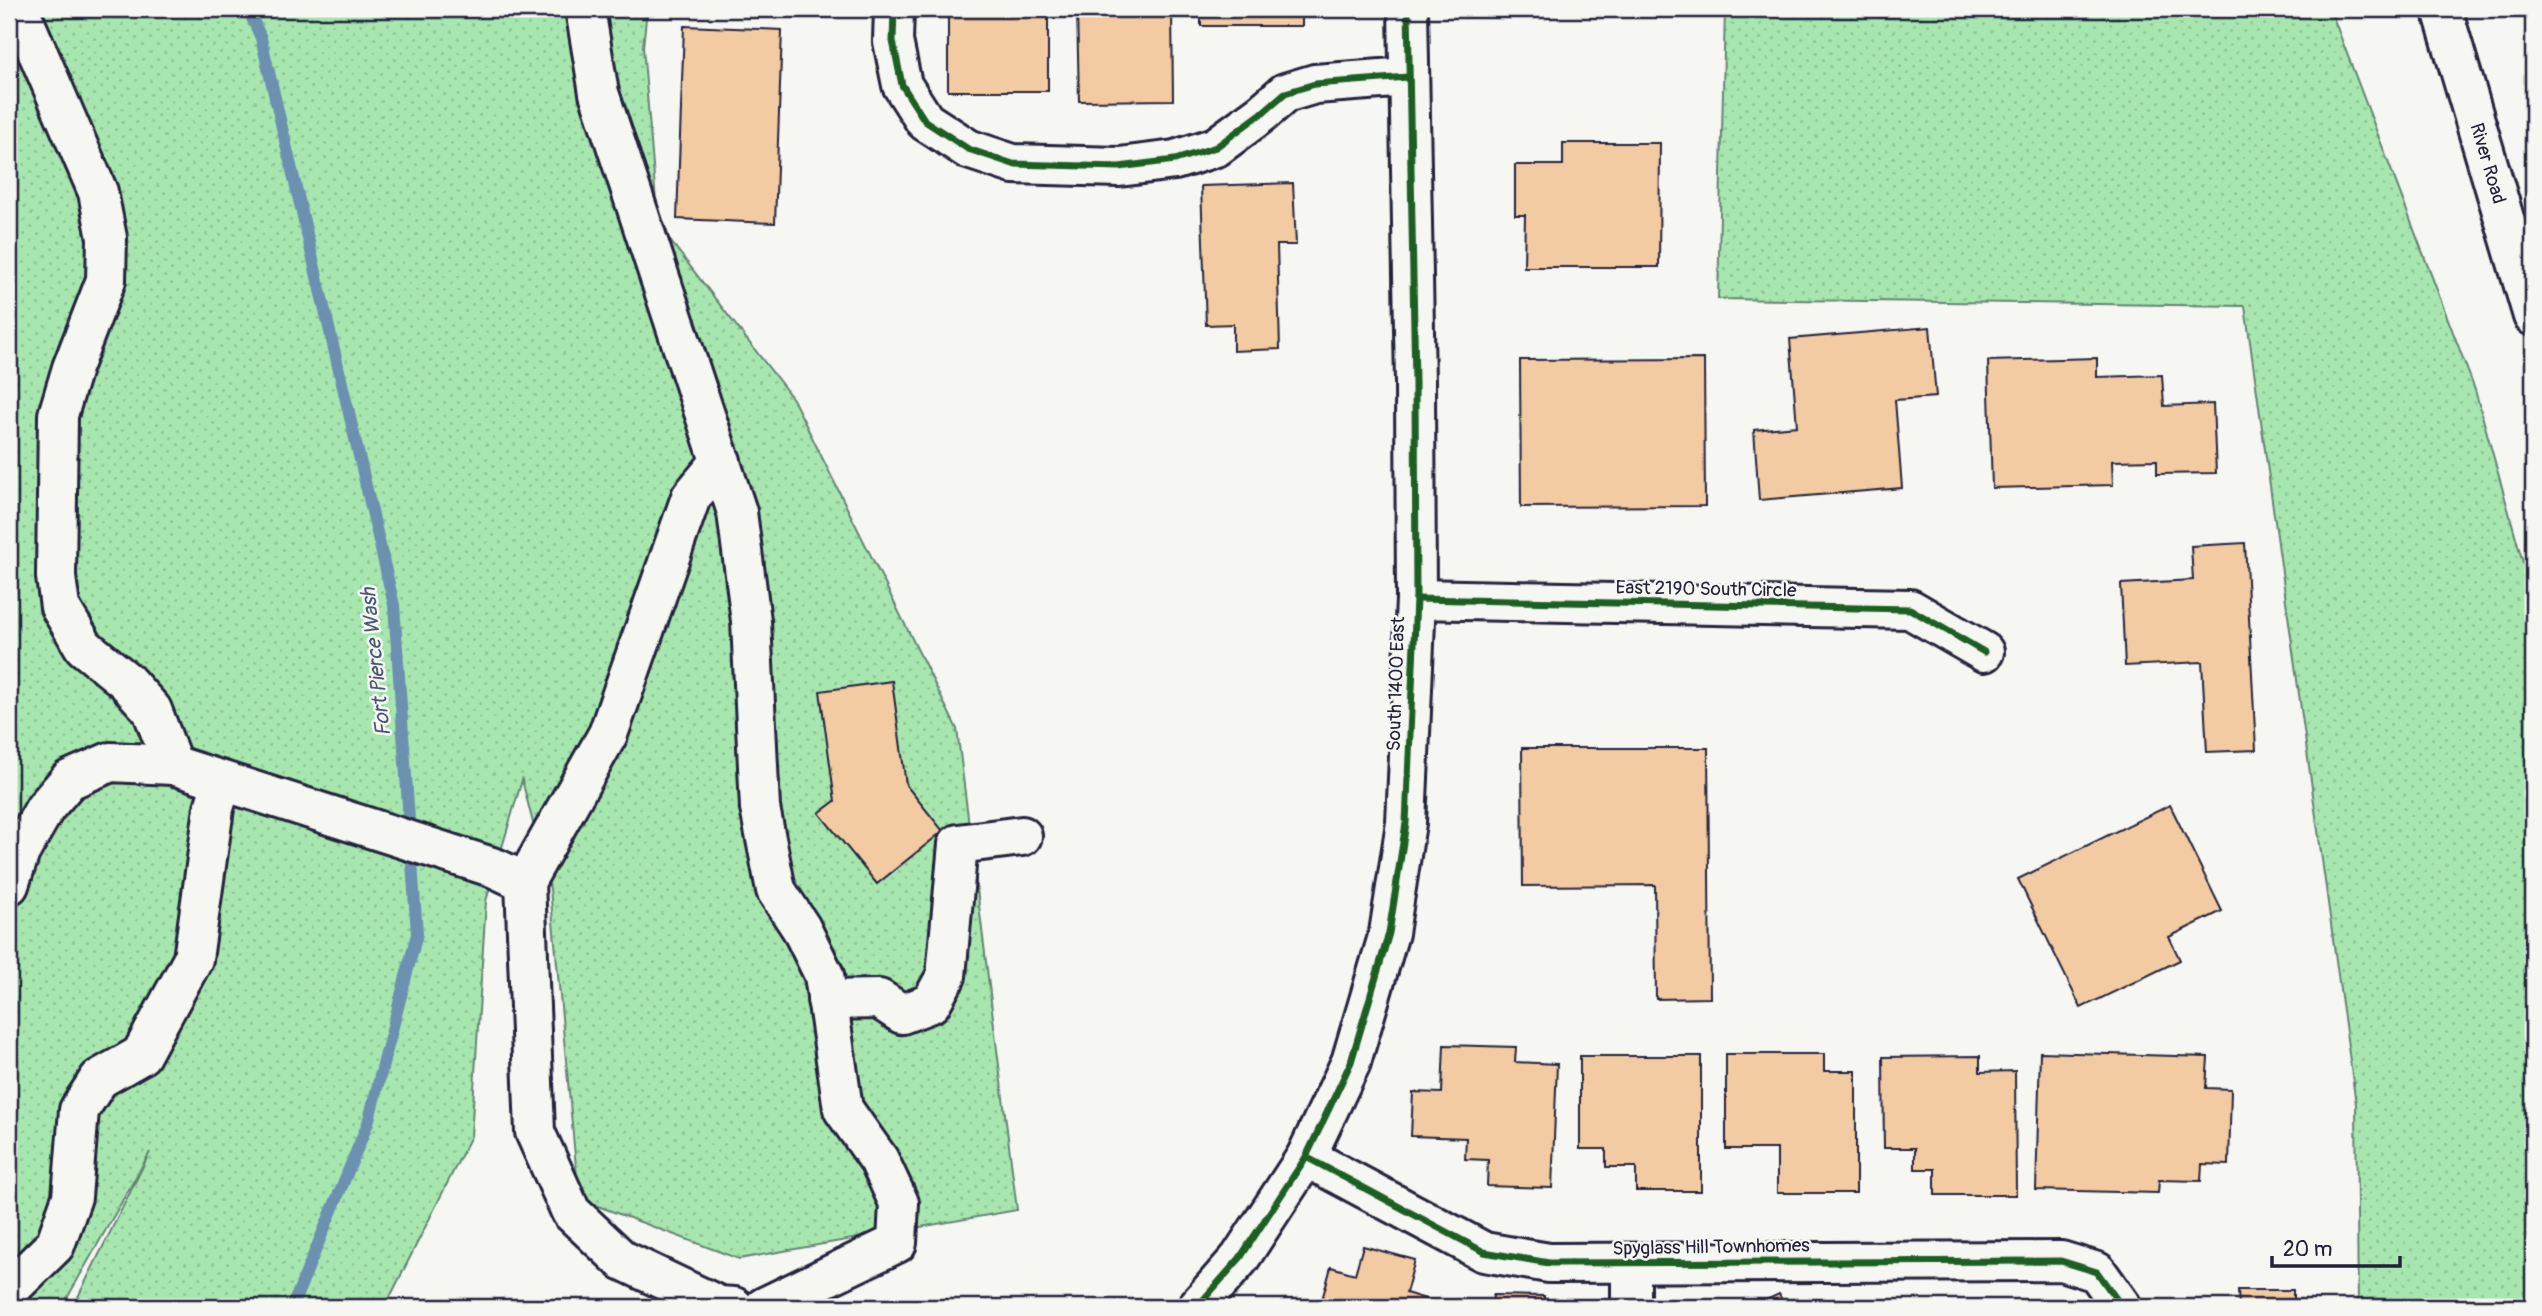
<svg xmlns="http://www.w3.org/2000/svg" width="2542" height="1316" font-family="Pangolin,sans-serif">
  <defs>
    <pattern id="grass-dots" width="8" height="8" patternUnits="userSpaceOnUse" patternTransform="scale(1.75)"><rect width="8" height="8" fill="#a7e7af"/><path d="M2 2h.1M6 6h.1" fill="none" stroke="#8fc697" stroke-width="1.8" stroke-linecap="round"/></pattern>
  </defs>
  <rect width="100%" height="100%" fill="#f6f6f2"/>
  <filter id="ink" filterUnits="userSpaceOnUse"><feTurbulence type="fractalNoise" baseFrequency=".0143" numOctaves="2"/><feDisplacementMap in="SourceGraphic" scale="14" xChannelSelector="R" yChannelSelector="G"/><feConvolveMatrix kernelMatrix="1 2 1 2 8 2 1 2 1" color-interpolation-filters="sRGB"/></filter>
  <g filter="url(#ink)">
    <!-- grass -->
    <g fill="url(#grass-dots)" stroke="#648475" stroke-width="2">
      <path d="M9,9H647L643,47L658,225L793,399L957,729L1017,1210L739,1259L579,1199L550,889L522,780L486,901L471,1136L385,1307H73L150,1152L62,1307H9Z"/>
      <path d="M1725,9H2330L2475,390L2533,599V1307H2358L2356,1104L2245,306L1718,299Z"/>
    </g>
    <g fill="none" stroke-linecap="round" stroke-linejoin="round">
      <!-- stream -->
      <path stroke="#6c90b0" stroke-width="12" d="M248,9L261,38L394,605L417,934L368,1123L292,1307"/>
    </g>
    <!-- building -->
    <g fill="#f3cba2" stroke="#22223b" stroke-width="2">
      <path d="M702,9H792L791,17Z"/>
      <rect x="948" y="9" width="100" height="82"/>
      <path d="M1077,9H1172L1173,100L1079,101Z"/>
      <rect x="1201" y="9" width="101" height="17"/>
      <path d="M684,26L782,30L775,223L677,219Z"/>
      <path d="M1563,143H1660L1659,267H1524L1525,215H1515V165H1563Z"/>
      <path d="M1293,183L1296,245H1277L1280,349L1233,351V324L1206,325L1201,186Z"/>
      <path d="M1930,327L1936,397L1895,400L1902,488L1759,500L1754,430L1797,426L1790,339Z"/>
      <path d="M2097,358V377L2162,375L2164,406L2213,404L2216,473L2157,474V460L2112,461L2113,485L1992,488L1988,361Z"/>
      <path d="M1704,359L1705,506L1521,507L1520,360Z"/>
      <path d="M2245,543L2256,750L2207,752L2202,662L2125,666L2121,584L2193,580L2191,546Z"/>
      <path d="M892,681L906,785L943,831L877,884L819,813L835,801L820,691Z"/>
      <path d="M1522,748H1708L1710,998L1656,999L1655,885L1523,886Z"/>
      <path d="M2170,805L2222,911L2169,937L2180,960L2081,1008L2018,879Z"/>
      <path d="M1444,1045L1516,1047L1515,1062L1557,1064L1552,1188L1487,1186L1488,1160L1465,1159L1466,1138L1411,1136L1413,1092L1442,1093Z"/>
      <path d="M2040,1052L2208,1057L2206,1088L2231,1089L2229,1165L2202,1164L2201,1181L2159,1180L2158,1193L2036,1190Z"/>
      <path d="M1726,1054H1824V1071H1856V1193H1777V1149H1726Z"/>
      <path d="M1580,1056H1701V1191H1636V1167H1606V1149H1580Z"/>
      <path d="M1980,1056V1072L2015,1071L2016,1195H1935V1169H1915V1148H1884L1883,1057Z"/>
      <path d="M1363,1246L1415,1260L1406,1293L1445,1305L1444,1307H1320L1331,1267L1355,1274Z"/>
      <path d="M2238,1290H2293V1307H2239Z"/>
      <path d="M1779,1294L1785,1307H1751Z"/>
      <path d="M1493,1295L1544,1296V1307H1492Z"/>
    </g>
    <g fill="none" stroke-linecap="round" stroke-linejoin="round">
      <defs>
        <g id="minor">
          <path d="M19,9L98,192L107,238L106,280L72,368L58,415L56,577L60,607L84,647L126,681L152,710L173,765"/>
          <path d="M585,9L599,93L737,512L751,621L760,808L776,890L801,928L824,975L843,1109L879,1160L899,1203L897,1243L764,1307"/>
          <path d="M894,9L893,41L902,85L925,121L968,149L1013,164L1119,167L1175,160L1216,147L1262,113L1285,93L1315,84L1408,77"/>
          <path d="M1416,599L1910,609L1984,652"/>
          <path d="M525,882L608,734L691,497L721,461"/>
          <path d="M9,885L20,852L45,808L69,780L110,762L173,765L495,868L525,882L535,1132L571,1212L622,1260L719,1306L734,1307"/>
          <path d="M827,1000L879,999L902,1014L931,1003L946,976L958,844L1022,836"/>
          <path d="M1306,1157L1484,1252L1549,1263L2061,1261L2097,1272L2122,1307"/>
          <path d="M1631,1264V1307"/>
          <path d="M9,1290L55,1245L72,1197L79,1110L99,1079L141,1055L193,959L214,808L222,782"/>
          <path d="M1197,1307L1240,1258L1306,1157L1351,1062L1389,933L1406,823L1416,599L1415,383L1408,9"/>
        </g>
        <g id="major">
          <path id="s1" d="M2442,9L2533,316"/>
        </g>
      </defs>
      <!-- minor casing -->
      <use href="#minor" stroke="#22223b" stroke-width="44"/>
      <!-- major casing -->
      <use href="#major" stroke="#22223b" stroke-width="44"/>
      <!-- minor -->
      <use href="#minor" stroke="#f6f6f2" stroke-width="38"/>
      <!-- major -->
      <use href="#major" stroke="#f6f6f2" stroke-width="38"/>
      <defs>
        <g id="cycleway">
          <path d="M894,9L893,41L902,85L925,121L968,149L1013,164L1119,167L1175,160L1216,147L1262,113L1285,93L1315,84L1408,77"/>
          <path d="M1416,599L1910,609L1984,652"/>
          <path d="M1306,1157L1484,1252L1549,1263L2061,1261L2097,1272L2122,1307"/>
          <path d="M1197,1307L1240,1258L1306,1157L1351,1062L1389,933L1406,823L1416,599L1415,383L1408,9"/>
        </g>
      </defs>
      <!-- cycleway casing -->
      <use href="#cycleway" stroke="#f6f6f2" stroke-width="11"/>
      <!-- cycleway -->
      <use href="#cycleway" stroke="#1b5e20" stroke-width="7"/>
    </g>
  </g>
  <g text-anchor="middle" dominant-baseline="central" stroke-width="5" stroke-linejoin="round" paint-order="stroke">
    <!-- street labels -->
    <g font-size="19" fill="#22223b" stroke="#f6f6f2">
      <text stroke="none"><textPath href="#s1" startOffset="161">River Road</textPath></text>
      <text transform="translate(1706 589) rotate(1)">East 2190 South Circle</text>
      <text transform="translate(1396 684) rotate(-88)">South 1400 East</text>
      <text transform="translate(1711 1247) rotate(-1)">Spyglass Hill Townhomes</text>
    </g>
    <!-- water labels -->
    <g font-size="21" font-style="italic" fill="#475976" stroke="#f6f6f2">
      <text transform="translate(376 662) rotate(-96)">Fort Pierce Wash</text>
    </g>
  </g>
  <!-- margin -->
  <rect width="2542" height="1316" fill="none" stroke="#f6f6f2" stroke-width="35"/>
  <rect x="18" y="18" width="2507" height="1281" fill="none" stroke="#22223b" stroke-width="2.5" filter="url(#ink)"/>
  <!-- scale -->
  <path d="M2272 1256v10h128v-10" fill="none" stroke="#22223b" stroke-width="3.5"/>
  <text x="2283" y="1256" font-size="21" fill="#22223b" stroke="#f6f6f2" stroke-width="5" paint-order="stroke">20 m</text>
</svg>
